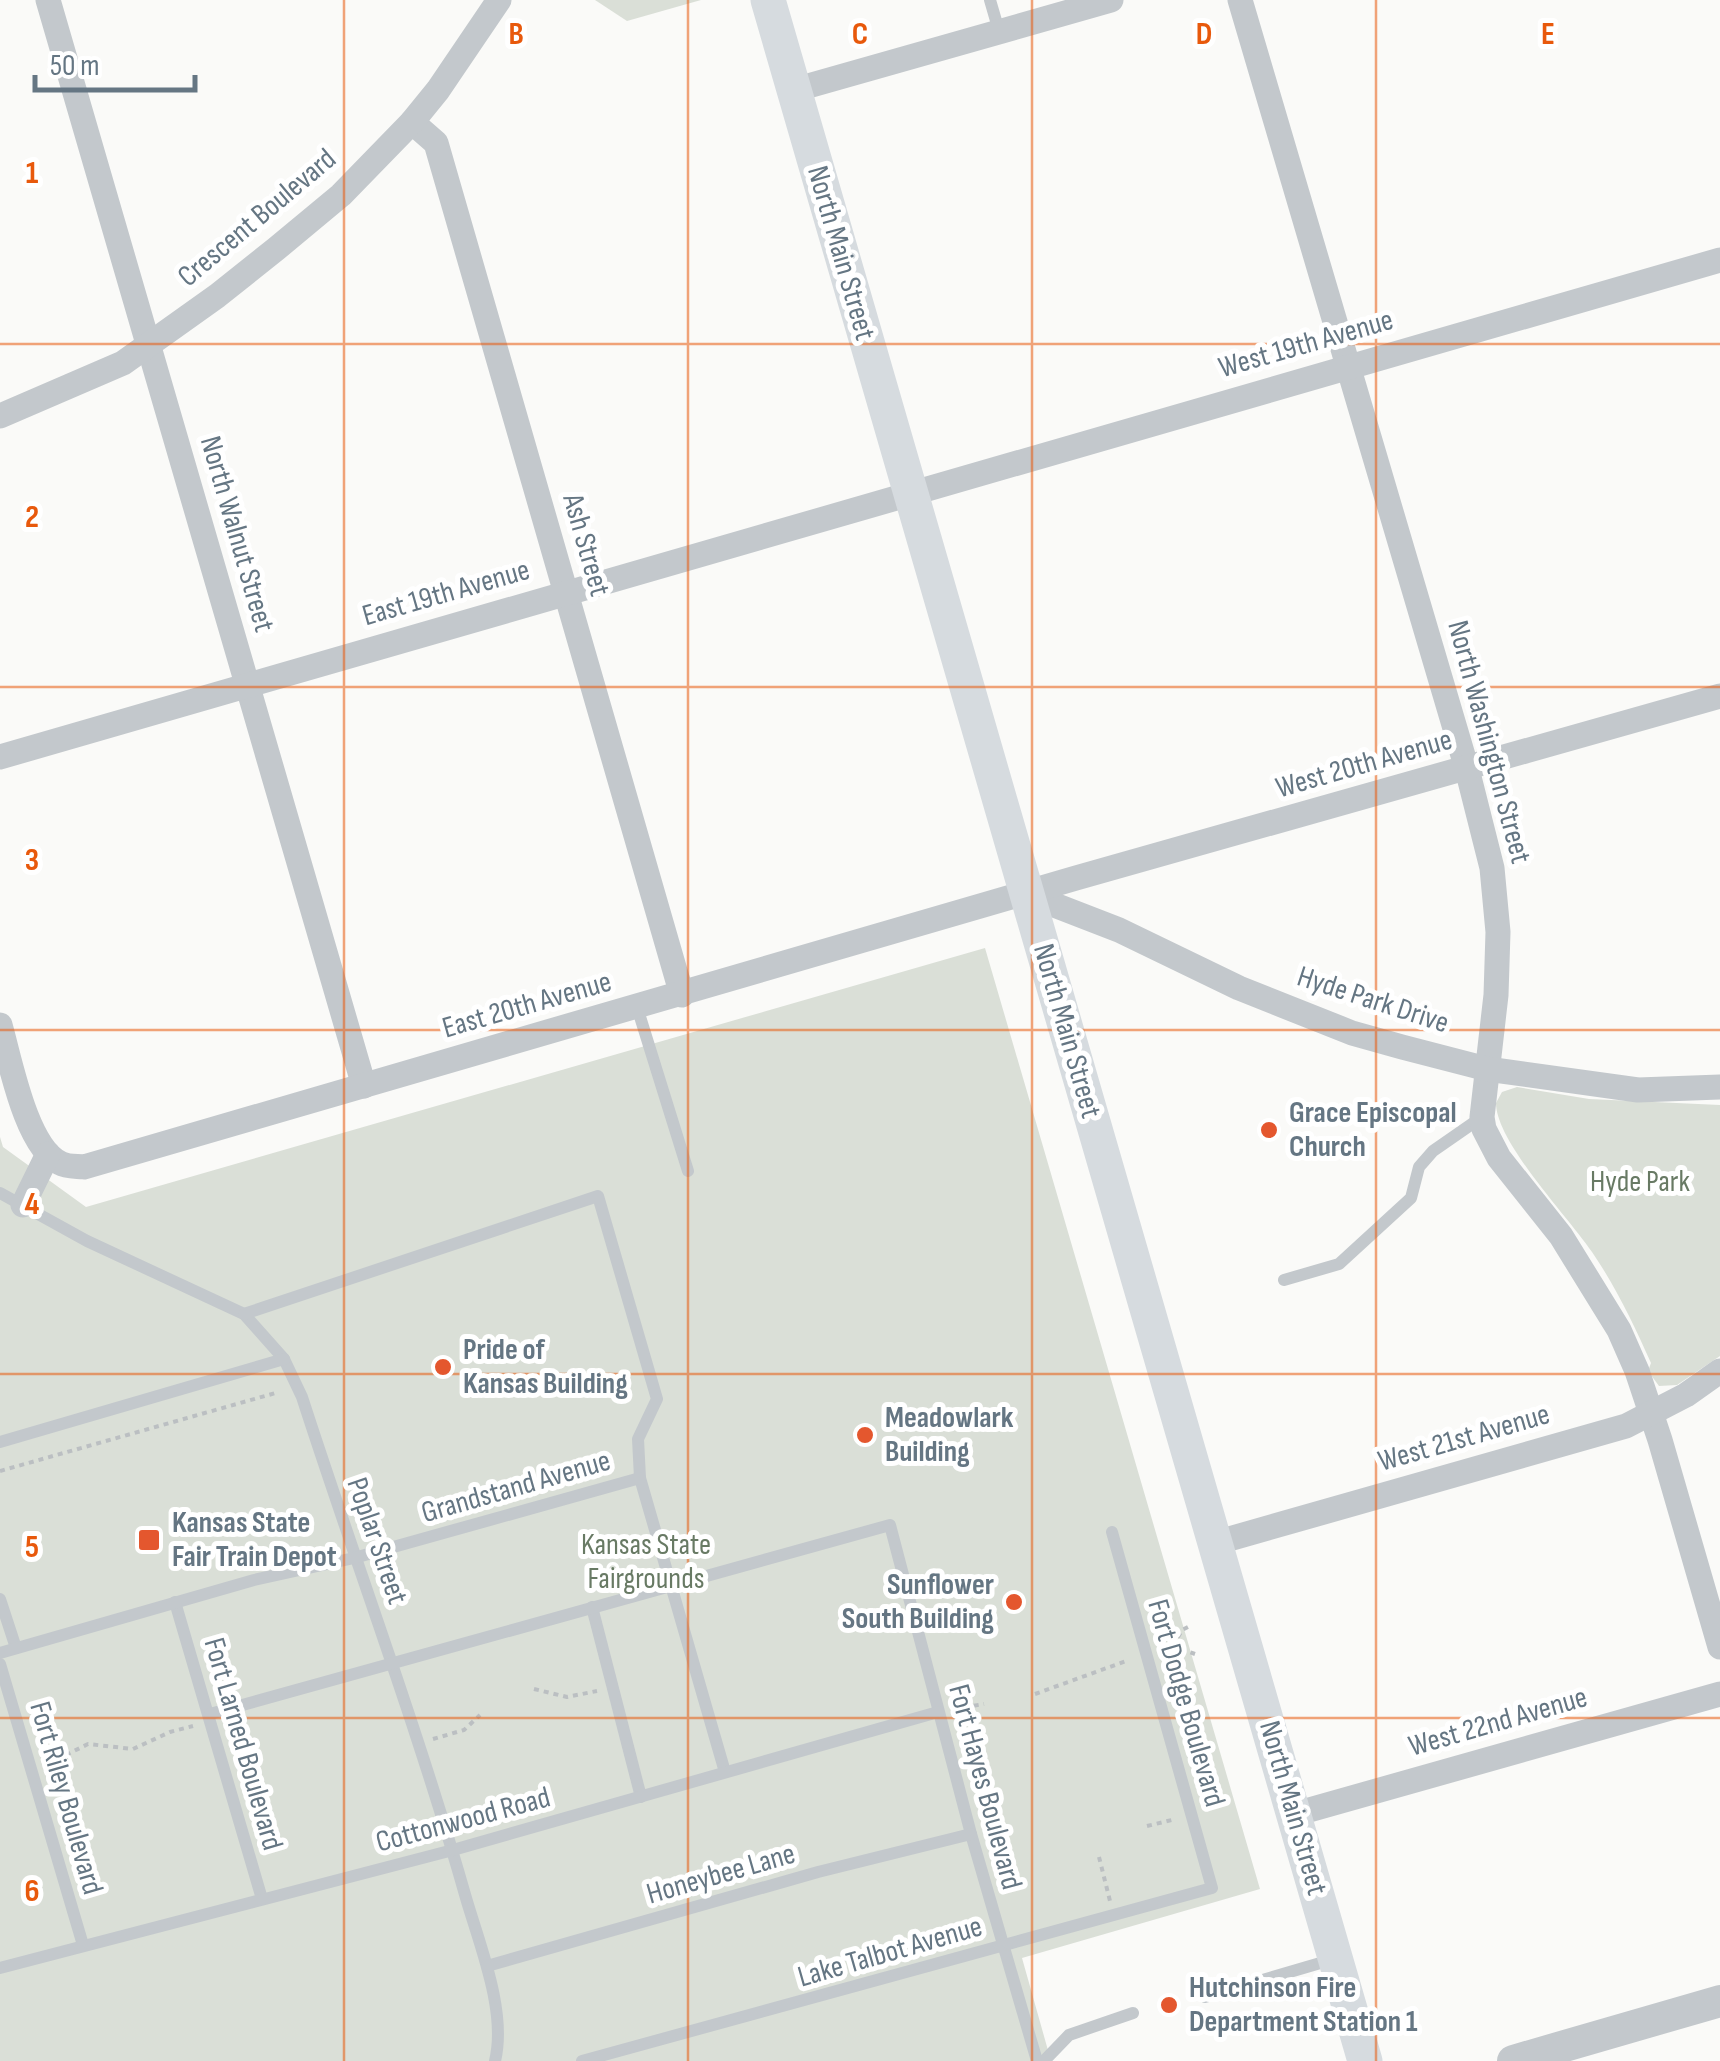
<svg xmlns="http://www.w3.org/2000/svg" width="1720" height="2061" font-family="'Sofia Sans Condensed',sans-serif">
  <rect width="100%" height="100%" fill="#fafaf8"/>
  <!-- green -->
  <g fill="#dadfd7">
    <path d="M595,0H701L627,21Z"/>
    <path d="M985,948L1260,1889L1022,1958L1051,2061H0V1137L3,1147L86,1207Z"/>
    <path d="M1517,1087L1589,1099L1720,1105V1356L1677,1385L1659,1386L1648,1371L1651,1363C1634,1325 1616,1287 1592,1252C1568,1217 1496,1142 1496,1103L1502,1092Z"/>
  </g>
  <g fill="none" stroke-linecap="round" stroke-linejoin="round">
    <!-- path -->
    <g stroke="#bbbfc2" stroke-width="4" stroke-dasharray="5 5" stroke-linecap="butt">
      <path d="M0,1471L279,1392"/>
      <path d="M1173,1646L1182,1630L1188,1627"/>
      <path d="M1162,1649L1173,1646L1195,1654"/>
      <path d="M534,1689L567,1697L597,1691"/>
      <path d="M1035,1694L1129,1660"/>
      <path d="M954,1709L984,1704"/>
      <path d="M433,1739L464,1730L480,1715"/>
      <path d="M48,1764L88,1744L133,1749L170,1732L193,1726"/>
      <path d="M1147,1826L1176,1819"/>
      <path d="M1099,1857L1110,1901"/>
    </g>
    <!-- service -->
    <g stroke="#c3c8cc" stroke-width="12">
      <path d="M990,0L999,31"/>
      <path d="M637,1007L688,1171"/>
      <path d="M0,1193L87,1241L244,1314L284,1359L302,1397C356,1564 418,1729 466,1898C480,1946 507,2012 495,2061"/>
      <path d="M1284,1280L1339,1264L1411,1198L1419,1167L1433,1151L1482,1117"/>
      <path d="M244,1314L598,1196L657,1399L638,1439L640,1478L725,1772"/>
      <path d="M0,1442L284,1359"/>
      <path d="M0,1599L16,1648"/>
      <path d="M175,1602L262,1899"/>
      <path d="M592,1607L641,1797"/>
      <path d="M0,1653L254,1580L354,1558L640,1478"/>
      <path d="M0,1664L83,1945"/>
      <path d="M210,1714L890,1525L971,1834L1037,2061"/>
      <path d="M487,1966L818,1872L971,1834"/>
      <path d="M0,1968L453,1850L938,1712"/>
      <path d="M1205,1997L1334,1959"/>
      <path d="M582,2061L1212,1888L1112,1532"/>
      <path d="M1044,2061L1069,2035L1133,2013"/>
    </g>
    <!-- minor -->
    <g stroke="#c3c8cc" stroke-width="25">
      <path d="M48,0L364,1086"/>
      <path d="M1240,0L1467,769L1492,868L1498,932L1496,995L1482,1117L1484,1129L1499,1158L1561,1236L1619,1330L1637,1371L1660,1440L1720,1647"/>
      <path d="M794,90L1111,0"/>
      <path d="M412,122L436,143L682,995"/>
      <path d="M0,416L123,363L217,296L276,249L341,195L412,122L438,90L499,0"/>
      <path d="M0,757L1720,260"/>
      <path d="M1026,894L1119,930L1239,988L1352,1033L1402,1047L1487,1069L1638,1090L1720,1087"/>
      <path d="M0,1025C10,1060 26,1147 60,1163C67,1167 77,1166 84,1167L1076,878L1720,696"/>
      <path d="M23,1205L48,1154"/>
      <path d="M1215,1543L1626,1426L1686,1395L1720,1371"/>
      <path d="M1295,1814L1720,1694"/>
    </g>
    <!-- tertiary -->
    <path stroke="#c3c8cc" stroke-width="32" d="M1513,2061L1720,2001"/>
    <!-- secondary -->
    <path stroke="#d6dbdf" stroke-width="35" d="M768,0L1365,2061"/>
  </g>
  <!-- grid -->
  <path fill="none" stroke="#e8590c" stroke-width="2.5" stroke-opacity="0.55" d="M344,0V2061M688,0V2061M1032,0V2061M1376,0V2061M0,344H1720M0,687H1720M0,1030H1720M0,1374H1720M0,1718H1720"/>
  <!-- markers -->
  <g fill="#e4572e" stroke="#fff" stroke-width="4">
    <circle cx="1269" cy="1130" r="10"/>
    <circle cx="443" cy="1367" r="10"/>
    <circle cx="865" cy="1435" r="10"/>
    <rect x="137" y="1528" width="24" height="24" rx="5"/>
    <circle cx="1014" cy="1602" r="10"/>
    <circle cx="1169" cy="2005" r="10"/>
  </g>
  <g text-anchor="middle" dominant-baseline="central" stroke-width="10" stroke-linejoin="round" paint-order="stroke">
    <!-- street labels -->
    <g font-size="30" fill="#657683" stroke="#fff">
      <text transform="translate(257 218) rotate(-40)">Crescent Boulevard</text>
      <text transform="translate(841 253) rotate(74)">North Main Street</text>
      <text transform="translate(1306 344) rotate(-16)">West 19th Avenue</text>
      <text transform="translate(237 534) rotate(74)">North Walnut Street</text>
      <text transform="translate(586 545) rotate(74)">Ash Street</text>
      <text transform="translate(446 593) rotate(-16)">East 19th Avenue</text>
      <text transform="translate(1489 742) rotate(75)">North Washington Street</text>
      <text transform="translate(1364 764) rotate(-16)">West 20th Avenue</text>
      <text transform="translate(1373 1000) rotate(18)">Hyde Park Drive</text>
      <text transform="translate(527 1005) rotate(-16)">East 20th Avenue</text>
      <text transform="translate(1067 1031) rotate(74)">North Main Street</text>
      <text transform="translate(1464 1438) rotate(-16)">West 21st Avenue</text>
      <text transform="translate(516 1487) rotate(-16)">Grandstand Avenue</text>
      <text transform="translate(377 1541) rotate(71)">Poplar Street</text>
      <text transform="translate(1186 1703) rotate(74)">Fort Dodge Boulevard</text>
      <text transform="translate(1498 1722) rotate(-16)">West 22nd Avenue</text>
      <text transform="translate(243 1744) rotate(74)">Fort Larned Boulevard</text>
      <text transform="translate(985 1787) rotate(75)">Fort Hayes Boulevard</text>
      <text transform="translate(66 1798) rotate(74)">Fort Riley Boulevard</text>
      <text transform="translate(1293 1808) rotate(74)">North Main Street</text>
      <text transform="translate(463 1820) rotate(-15)">Cottonwood Road</text>
      <text transform="translate(721 1874) rotate(-16)">Honeybee Lane</text>
      <text transform="translate(890 1952) rotate(-16)">Lake Talbot Avenue</text>
    </g>
    <!-- poi labels -->
    <g font-size="30" font-weight="bold" fill="#657683" stroke="#fff" text-anchor="start">
      <text x="1289" y="1113">Grace Episcopal<tspan x="1289" dy="34">Church</tspan></text>
      <text x="463" y="1350">Pride of<tspan x="463" dy="34">Kansas Building</tspan></text>
      <text x="885" y="1418">Meadowlark<tspan x="885" dy="34">Building</tspan></text>
      <text x="172" y="1523">Kansas State<tspan x="172" dy="34">Fair Train Depot</tspan></text>
      <text x="994" y="1585" text-anchor="end">Sunflower<tspan x="994" dy="34">South Building</tspan></text>
      <text x="1189" y="1988">Hutchinson Fire<tspan x="1189" dy="34">Department Station 1</tspan></text>
    </g>
    <!-- park labels -->
    <g font-size="30" fill="#687a64" stroke="#fff">
      <text x="1640" y="1182">Hyde Park</text>
      <text x="646" y="1545">Kansas State<tspan x="646" dy="34">Fairgrounds</tspan></text>
    </g>
  </g>
  <g font-size="32" text-anchor="middle" font-weight="bold" fill="#e8590c" stroke="#fff" stroke-width="10" stroke-linejoin="round" paint-order="stroke">
    <text x="516" y="44">B</text>
    <text x="860" y="44">C</text>
    <text x="1204" y="44">D</text>
    <text x="1548" y="44">E</text>
    <text x="32" y="183">1</text>
    <text x="32" y="527">2</text>
    <text x="32" y="870">3</text>
    <text x="32" y="1214">4</text>
    <text x="32" y="1557">5</text>
    <text x="32" y="1901">6</text>
  </g>
  <!-- scale -->
  <path d="M35 75v15h160v-15" fill="none" stroke="#657683" stroke-width="5"/>
  <text x="50" y="75" font-size="30" fill="#657683" stroke="#ffffff" stroke-width="8" paint-order="stroke">50 m</text>
</svg>
